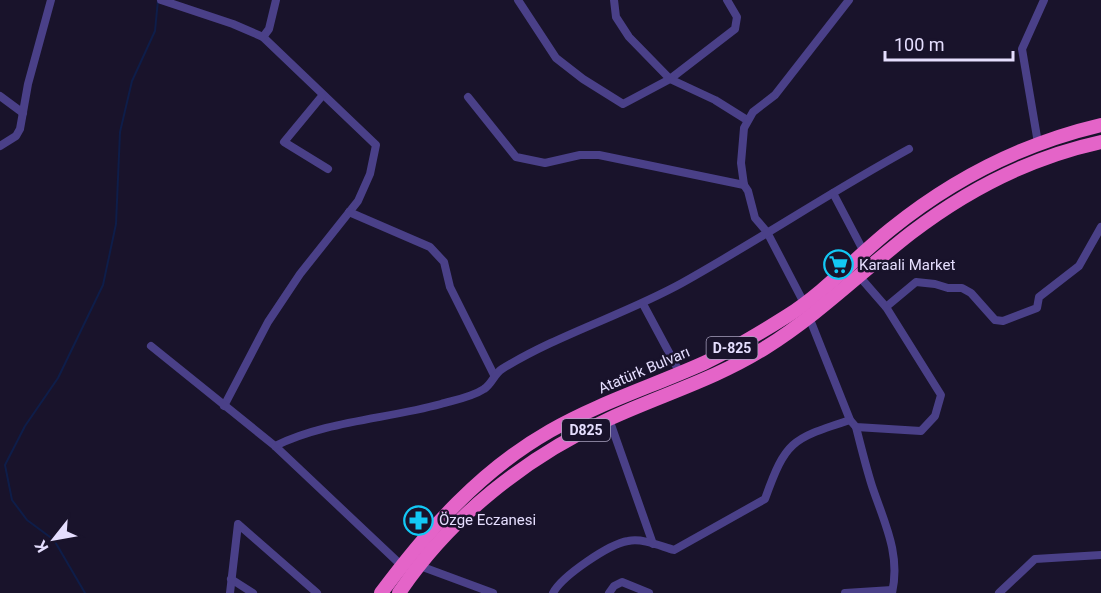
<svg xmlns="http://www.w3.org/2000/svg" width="1101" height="593" font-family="Roboto,sans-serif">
  <rect width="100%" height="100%" fill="#19132b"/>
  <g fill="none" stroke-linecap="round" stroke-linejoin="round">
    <!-- stream -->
    <path stroke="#0e1d49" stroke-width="2" d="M85,593L54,540L27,520L12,500L5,465L25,426L58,378L103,285L116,224L120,132L132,81L155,31L158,0"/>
    <!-- minor -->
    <g stroke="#4a4088" stroke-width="8">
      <path d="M161,0L233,24L263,37L376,145L370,174L358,201L300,274L268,322L224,406"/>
      <path d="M518,0L556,58L583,79L623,104L670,79L735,29L737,17L727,0"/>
      <path d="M614,0L616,17L629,37L670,79L715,100L747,120"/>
      <path d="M263,37L269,29L276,0"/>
      <path d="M0,96L23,113"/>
      <path d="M322,96L284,142L328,169"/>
      <path d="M468,97L516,157L545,163L580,155H599L744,185"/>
      <path d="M1038,143L1022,49L1044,0"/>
      <path d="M0,146L16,136L20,129L28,84L51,0"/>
      <path d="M833,193L864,252"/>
      <path d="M349,212L430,247L444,262L450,287L494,375"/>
      <path d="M804,303L767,232L755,218L748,191L744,185L741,163L744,128L753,112L775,95L849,0"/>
      <path d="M643,304L680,373"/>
      <path d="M886,307L916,282L935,284L948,288H962L971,293L995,320L1003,321L1037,308L1039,297L1079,266L1101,227"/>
      <path d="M809,317L850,420L856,427L921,431L935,416L941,395L886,307L859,276"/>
      <path d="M151,346L275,446L401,565"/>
      <path d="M609,419L653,544"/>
      <path d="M856,427C861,447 866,467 872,486C884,522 901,554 892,593"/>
      <path d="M275,446C326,421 386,419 441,404C455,400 472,397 484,389C492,384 494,374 502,369C559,334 624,315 682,283C759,240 832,191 909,149"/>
      <path d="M420,566L493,593"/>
      <path d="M231,579L253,593"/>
      <path d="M230,593L238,524L317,593"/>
      <path d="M553,593C562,576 609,544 628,541C643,538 660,546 674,550L765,499C786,440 792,439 850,420"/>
      <path d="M609,593L614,586L622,582L649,593"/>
      <path d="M845,593L892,590"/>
      <path d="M999,593L1035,559L1101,555"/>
    </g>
    <!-- trunk -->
    <g stroke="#e464c8" stroke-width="14">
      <path d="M381,593C429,529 480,471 550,431C599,403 653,386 704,363C732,350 760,333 787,316C825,292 856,257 891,229C953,179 1024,143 1101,125"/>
      <path d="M399,593C450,517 526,457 609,419C661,395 716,379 765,348C818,315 862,271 911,233C967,190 1032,157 1101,142"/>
    </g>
  </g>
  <!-- icons -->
  <defs>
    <symbol id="supermarket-ring" viewBox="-11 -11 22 22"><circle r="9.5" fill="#19132b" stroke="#13c8f5" stroke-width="1.5"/><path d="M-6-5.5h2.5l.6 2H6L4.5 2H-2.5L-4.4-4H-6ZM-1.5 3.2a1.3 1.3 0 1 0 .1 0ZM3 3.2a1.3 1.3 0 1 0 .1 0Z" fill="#13c8f5"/></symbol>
    <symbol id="pharmacy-ring" viewBox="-11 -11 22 22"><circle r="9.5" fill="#19132b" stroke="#13c8f5" stroke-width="1.5"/><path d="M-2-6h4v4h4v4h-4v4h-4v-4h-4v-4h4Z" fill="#13c8f5"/></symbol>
  </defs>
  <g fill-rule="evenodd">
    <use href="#supermarket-ring" x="822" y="248" width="33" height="33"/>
    <use href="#pharmacy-ring" x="402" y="504" width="33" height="33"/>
  </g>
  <g text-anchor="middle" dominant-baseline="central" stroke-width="5" stroke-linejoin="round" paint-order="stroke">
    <!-- shield labels -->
    <g fill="#19132b" stroke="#a8a1bf" stroke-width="1.5">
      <rect x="706.5" y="337" width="51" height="22" rx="4.5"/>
      <rect x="562" y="419" width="48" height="22" rx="4.5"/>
    </g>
    <g font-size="14" font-weight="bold" fill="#e5defe">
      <text x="732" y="348">D-825</text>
      <text x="586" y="430">D825</text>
    </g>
    <!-- poi labels -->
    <g font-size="15" fill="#e5defe" stroke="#19132b" text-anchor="start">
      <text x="859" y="265">Karaali Market</text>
      <text x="439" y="520">Özge Eczanesi</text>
    </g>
    <!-- street labels -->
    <g font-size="15" fill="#e5defe" stroke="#19132b">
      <text transform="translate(644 370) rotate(-23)">Atatürk Bulvarı</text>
    </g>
  </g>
  <!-- north arrow -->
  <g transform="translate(54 539) rotate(239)" stroke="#19132b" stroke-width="4.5" paint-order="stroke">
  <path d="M0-4.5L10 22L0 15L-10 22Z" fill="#e5defe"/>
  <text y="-9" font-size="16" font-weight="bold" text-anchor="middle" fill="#e5defe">K</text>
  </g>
  <!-- scale -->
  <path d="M885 51v9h128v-9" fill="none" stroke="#e5defe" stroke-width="3"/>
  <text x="894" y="51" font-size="18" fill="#e5defe" stroke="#19132b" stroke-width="4.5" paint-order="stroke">100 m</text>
</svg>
